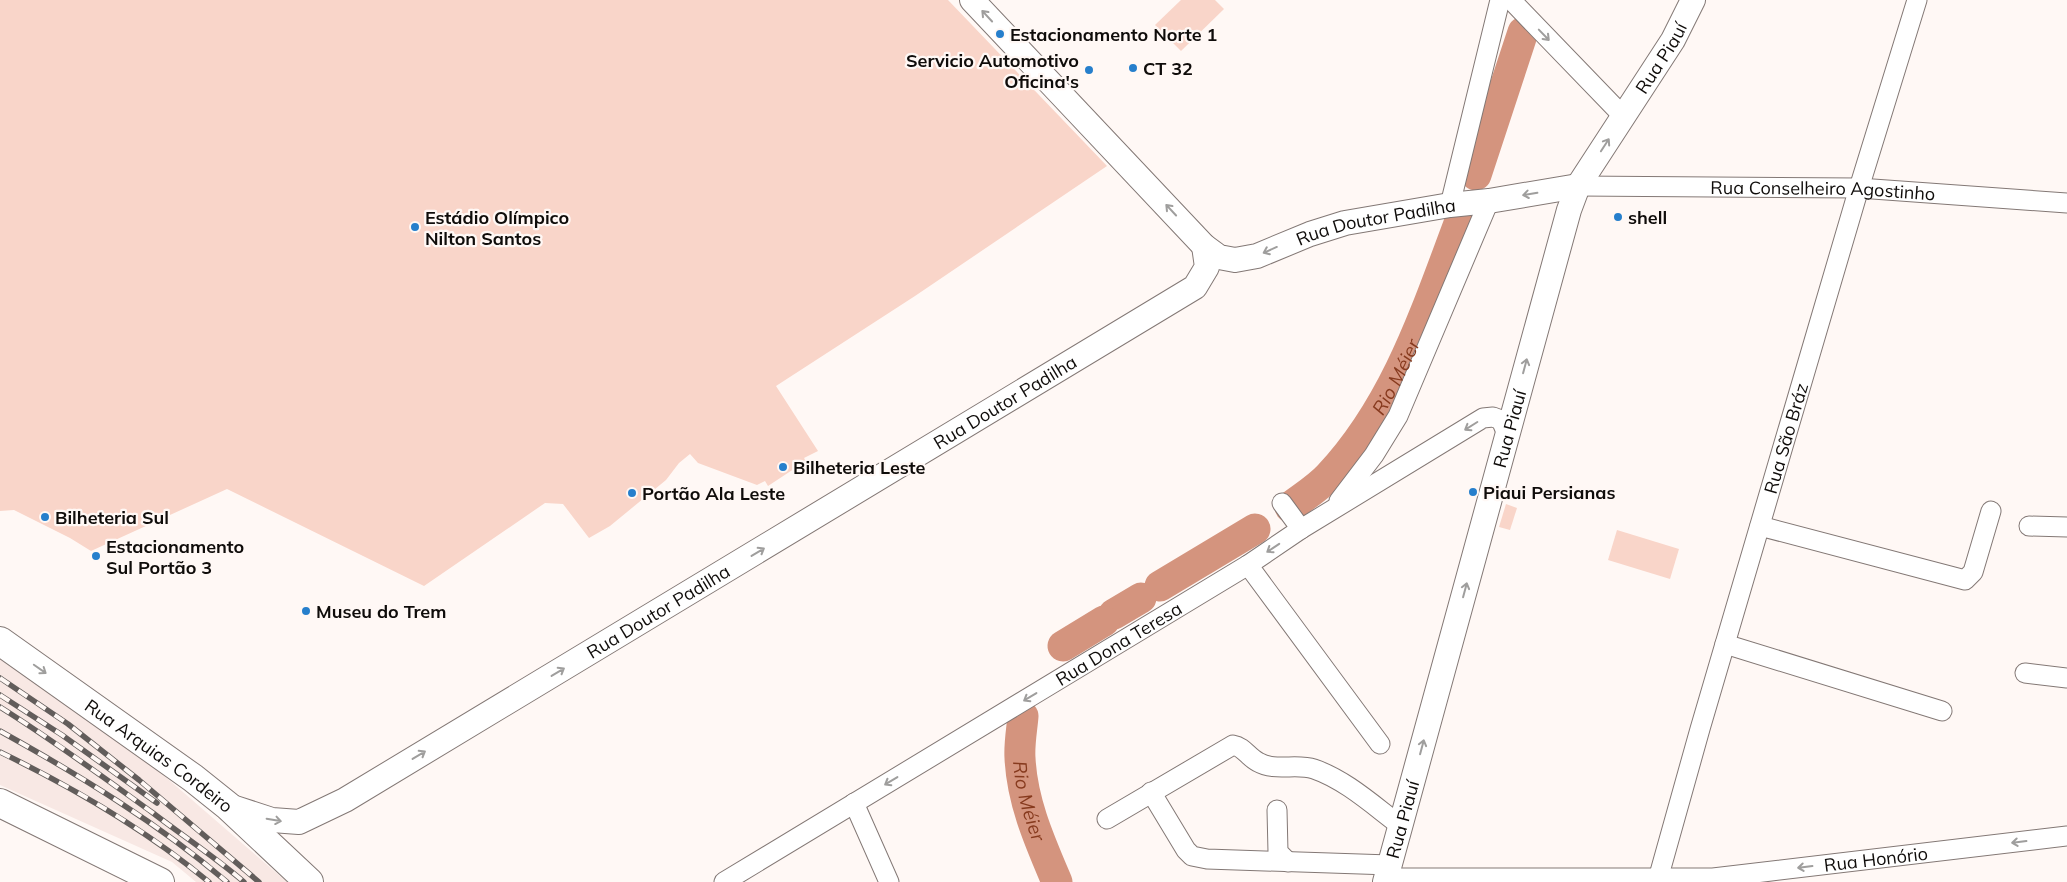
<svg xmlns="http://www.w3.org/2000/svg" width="2067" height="882" font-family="Mulish,sans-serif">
  <rect width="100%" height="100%" fill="#fff8f5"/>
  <!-- built -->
  <path fill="#f8e8e4" d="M0,653L139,754L287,882H196L172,862L0,785Z"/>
  <!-- green -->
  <g fill="#f9d5c9">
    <path d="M0,0H948L1107,166L915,296L776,386L818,451L804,458L806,461L768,486L765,481L757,485L698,463L690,454L679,463L666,480L610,526L589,538L563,504L545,503L424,586L227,489L91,551L70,538L14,510L0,511Z"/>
    <path d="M1181,0H1215L1224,9L1181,51L1155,25Z"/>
    <path d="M1506,504L1517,508L1510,530L1499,527Z"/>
    <path d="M1617,530L1679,549L1670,579L1608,560Z"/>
  </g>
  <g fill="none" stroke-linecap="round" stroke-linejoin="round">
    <!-- river -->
    <g stroke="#d4947e" stroke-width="31">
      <path d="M1476,175L1523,32"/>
      <path id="s1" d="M1290,507C1303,497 1318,488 1329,476C1396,405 1426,311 1460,221"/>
      <path d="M1160,586L1255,529"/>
      <path d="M1114,614L1141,598"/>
      <path d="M1063,646L1104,621"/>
      <path id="s2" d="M1023,716C1022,729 1019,744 1020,758C1022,802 1040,842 1057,882"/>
    </g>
    <defs>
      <g id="minor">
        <path d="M1511,0L1623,116"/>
        <path id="s3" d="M1578,186L1859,188L2067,203"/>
        <path d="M1450,205L1500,0"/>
        <path d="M1339,501L1374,455L1398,416L1489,201"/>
        <path d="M1282,503L1301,529"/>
        <path d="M1760,526L1965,580L1973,572L1991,511"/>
        <path d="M2029,526L2067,527"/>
        <path d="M1248,565L1380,744"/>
        <path d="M1725,644L1942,711"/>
        <path d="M2025,673L2067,678"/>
        <path d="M1151,792L1186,850L1192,856L1207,859L1390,865"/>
        <path d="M854,803L889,882"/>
        <path d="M1277,810L1278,852L1288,862"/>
        <path d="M1107,819L1233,745C1244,747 1248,757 1258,762C1275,772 1296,763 1314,769C1346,780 1374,806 1401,826"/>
        <path id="s4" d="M1386,878H1713L2067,836"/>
        <path id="s5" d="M1658,879L1700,729L1859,188L1917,0"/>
        <path id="s6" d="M724,882L1248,565L1301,529L1483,418L1493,417L1501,420L1507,434"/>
      </g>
      <g id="tertiary">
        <path id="s7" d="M972,0L1204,246L1219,257L1235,260L1257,256L1310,234L1345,223L1450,205L1489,201L1578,186"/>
        <path id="s8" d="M229,806L272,820L299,822L345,800L1195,287L1207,267L1204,246"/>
        <path id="s9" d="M1385,882L1569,210L1578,186L1673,40L1693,0"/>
      </g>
      <g id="secondary">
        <path id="s10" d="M0,641L193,778L228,806L309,882"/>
      </g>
      <path id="primary" d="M0,803L160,882"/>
    </defs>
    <!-- minor casing -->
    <use href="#minor" stroke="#837875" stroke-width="21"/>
    <!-- tertiary casing -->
    <use href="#tertiary" stroke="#837875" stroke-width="26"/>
    <!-- secondary casing -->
    <use href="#secondary" stroke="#837875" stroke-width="30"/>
    <!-- primary casing -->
    <use href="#primary" stroke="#837875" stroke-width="30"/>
    <!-- minor -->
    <use href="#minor" stroke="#fff" stroke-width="19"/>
    <!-- tertiary -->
    <use href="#tertiary" stroke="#fff" stroke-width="24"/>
    <!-- secondary -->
    <use href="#secondary" stroke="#fff" stroke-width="28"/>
    <!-- primary -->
    <use href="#primary" stroke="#fff" stroke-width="28"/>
    <defs>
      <g id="rail">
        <path d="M0,678L68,724L139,780L259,882"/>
        <path d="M0,695L62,735L157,803"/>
        <path d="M0,707C53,740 103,777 153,813C183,836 215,857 244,882"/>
        <path d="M0,731C79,775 158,823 227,882"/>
        <path d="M0,752C74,788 145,829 209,882"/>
      </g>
    </defs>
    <!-- rail casing -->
    <use href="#rail" stroke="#625d5b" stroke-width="5.5"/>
    <!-- rail -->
    <use href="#rail" stroke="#fff8f5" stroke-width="4" stroke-dasharray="11" stroke-linecap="butt"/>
  </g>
  <!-- one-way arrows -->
  <defs><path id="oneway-shaft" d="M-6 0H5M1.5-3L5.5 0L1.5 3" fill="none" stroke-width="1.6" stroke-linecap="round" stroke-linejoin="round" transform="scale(1.25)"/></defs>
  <g stroke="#9f9e9d">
    <use href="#oneway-shaft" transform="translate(987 16) rotate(-133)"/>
    <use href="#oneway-shaft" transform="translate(1544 35) rotate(46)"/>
    <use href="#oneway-shaft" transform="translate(1605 145) rotate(-57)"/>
    <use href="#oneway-shaft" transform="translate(1530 194) rotate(171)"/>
    <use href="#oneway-shaft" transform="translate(1171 210) rotate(-133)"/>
    <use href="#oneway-shaft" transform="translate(1270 250) rotate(156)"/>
    <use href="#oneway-shaft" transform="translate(1525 366) rotate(-75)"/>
    <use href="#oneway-shaft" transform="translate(1471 426) rotate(148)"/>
    <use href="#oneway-shaft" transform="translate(1273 548) rotate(146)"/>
    <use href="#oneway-shaft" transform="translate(758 552) rotate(-31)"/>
    <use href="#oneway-shaft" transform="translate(1465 590) rotate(-75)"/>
    <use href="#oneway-shaft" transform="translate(40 669) rotate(35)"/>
    <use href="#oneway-shaft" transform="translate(558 672) rotate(-31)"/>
    <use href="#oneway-shaft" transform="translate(1030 697) rotate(149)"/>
    <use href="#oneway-shaft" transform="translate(1422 747) rotate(-75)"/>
    <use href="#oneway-shaft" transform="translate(419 755) rotate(-31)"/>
    <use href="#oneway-shaft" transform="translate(891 781) rotate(149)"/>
    <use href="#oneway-shaft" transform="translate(274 820) rotate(10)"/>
    <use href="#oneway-shaft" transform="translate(2019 842) rotate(173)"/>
    <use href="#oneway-shaft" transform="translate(1805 867) rotate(173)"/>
  </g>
  <!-- markers -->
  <g fill="#267fcc" stroke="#fff8f5" stroke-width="2">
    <circle cx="1000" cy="34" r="5"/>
    <circle cx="1133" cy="68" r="5"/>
    <circle cx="1089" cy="70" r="5"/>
    <circle cx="1618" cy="217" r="5"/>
    <circle cx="415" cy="227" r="5"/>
    <circle cx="783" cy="467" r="5"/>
    <circle cx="1473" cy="492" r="5"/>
    <circle cx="632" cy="493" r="5"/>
    <circle cx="45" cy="517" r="5"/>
    <circle cx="96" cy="556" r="5"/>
    <circle cx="306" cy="611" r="5"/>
  </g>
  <g text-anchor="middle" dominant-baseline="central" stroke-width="4.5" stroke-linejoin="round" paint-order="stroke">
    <!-- poi labels -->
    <g font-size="18" font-weight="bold" fill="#0f0c0a" stroke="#fff8f5" text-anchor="start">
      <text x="1010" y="34">Estacionamento Norte 1</text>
      <text x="1079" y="60" text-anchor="end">Servicio Automotivo<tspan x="1079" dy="21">Oficina's</tspan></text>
      <text x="1143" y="68">CT 32</text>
      <text x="425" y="217">Estádio Olímpico<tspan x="425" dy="21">Nilton Santos</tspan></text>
      <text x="1628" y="217">shell</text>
      <text x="793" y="467">Bilheteria Leste</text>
      <text x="1483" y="492">Piaui Persianas</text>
      <text x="642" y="493">Portão Ala Leste</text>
      <text x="55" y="517">Bilheteria Sul</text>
      <text x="106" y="546">Estacionamento<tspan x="106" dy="21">Sul Portão 3</tspan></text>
      <text x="316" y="611">Museu do Trem</text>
    </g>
    <!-- street labels -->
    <g font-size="18" fill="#0f0c0a" stroke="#fff8f5">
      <text stroke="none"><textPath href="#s9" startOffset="875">Rua Piauí</textPath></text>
      <text stroke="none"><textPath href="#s3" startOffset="245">Rua Conselheiro Agostinho</textPath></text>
      <text stroke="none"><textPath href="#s7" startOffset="520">Rua Doutor Padilha</textPath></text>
      <text stroke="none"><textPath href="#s8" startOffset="894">Rua Doutor Padilha</textPath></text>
      <text stroke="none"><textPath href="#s9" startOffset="470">Rua Piauí</textPath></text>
      <text stroke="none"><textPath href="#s5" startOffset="459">Rua São Bráz</textPath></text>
      <text stroke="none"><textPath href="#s8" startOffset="489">Rua Doutor Padilha</textPath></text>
      <text stroke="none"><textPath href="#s6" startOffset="461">Rua Dona Teresa</textPath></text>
      <text stroke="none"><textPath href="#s10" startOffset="196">Rua Arquias Cordeiro</textPath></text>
      <text stroke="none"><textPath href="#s9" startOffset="65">Rua Piauí</textPath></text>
      <text stroke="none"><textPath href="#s4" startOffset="491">Rua Honório</textPath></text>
    </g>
    <!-- water labels -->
    <g font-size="19" font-style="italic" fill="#873a1e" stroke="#fff8f5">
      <text stroke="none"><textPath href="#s1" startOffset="170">Rio Méier</textPath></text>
      <text stroke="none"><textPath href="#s2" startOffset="86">Rio Méier</textPath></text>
    </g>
  </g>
</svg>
